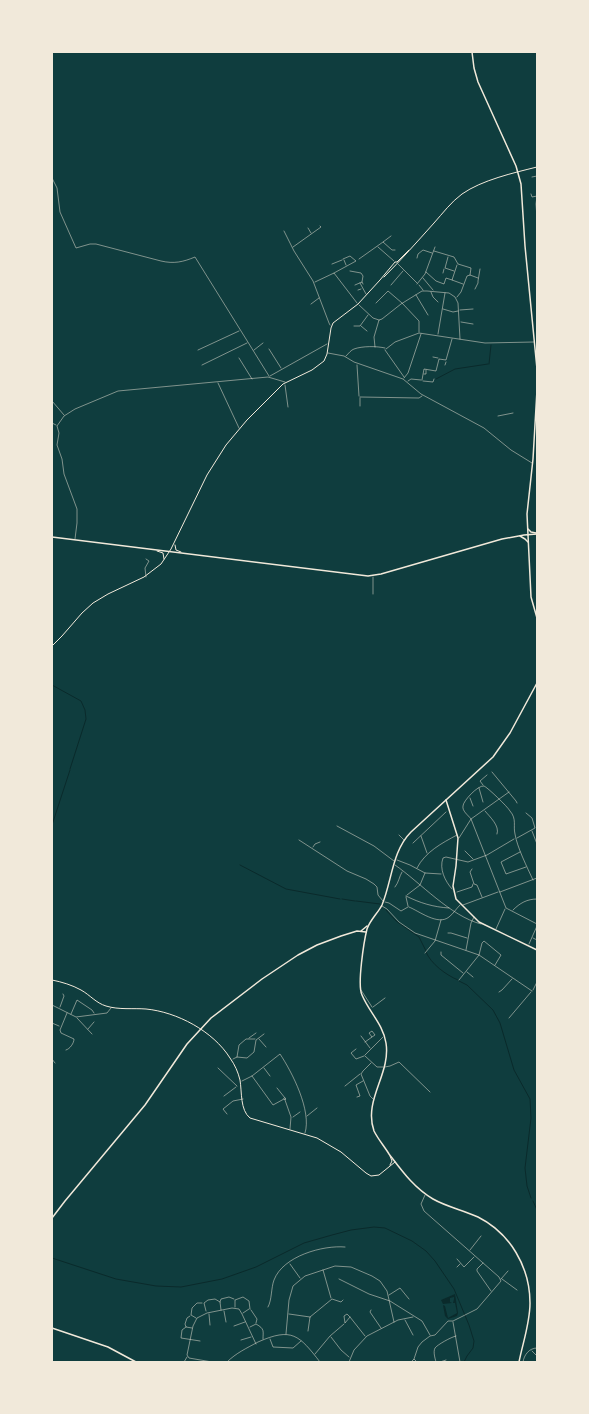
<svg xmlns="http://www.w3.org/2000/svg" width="589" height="1414" font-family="'Fira Sans Condensed',sans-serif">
  <rect width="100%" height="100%" fill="#0f3d3e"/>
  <!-- water -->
  <path fill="#0a2a2b" d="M455,1294L458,1313L457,1316L448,1319L445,1316L443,1305L445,1306L448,1318L457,1313L455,1303H453L454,1299V1297L450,1298V1302L452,1303L443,1304L441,1300Z"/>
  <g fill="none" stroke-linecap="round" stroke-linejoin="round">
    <!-- stream -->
    <g stroke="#0a2a2b" stroke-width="1">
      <path d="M489,364L491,345"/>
      <path d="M436,379L455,369L488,364"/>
      <path d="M52,685L81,701L85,710L86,719L70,769"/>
      <path d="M52,825L70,770"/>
      <path d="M240,865L286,889L340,899"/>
      <path d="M342,899L355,901"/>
      <path d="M356,901L380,904"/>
      <path d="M386,910L396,921L419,937L426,951"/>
      <path d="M426,952C431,964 446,975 458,980"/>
      <path d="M459,981L467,985L493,1010L500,1023L514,1070L530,1099L531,1118L525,1168L527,1186L531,1198"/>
      <path d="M533,1201L537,1210"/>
      <path d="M52,1258L116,1279L156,1286L181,1287L222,1279L256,1267L304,1243L332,1235L351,1230L374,1227L385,1228L412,1241L426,1251L435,1261L454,1289L469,1325L474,1341L473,1348L467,1356L464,1362"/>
    </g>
    <!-- minor -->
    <g stroke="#f1e9da" stroke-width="0.5">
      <path d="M532,177L537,176"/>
      <path d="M52,178L57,188L60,212L76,248L90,244H96L161,261C174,264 183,262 195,257L269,376"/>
      <path d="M531,194L532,197L537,196"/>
      <path d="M537,196L536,204L537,218"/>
      <path d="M308,228L311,233"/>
      <path d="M284,231L294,251L313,281L329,323L330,325"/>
      <path d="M391,236L383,242L392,250H395"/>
      <path d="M293,247L321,227L320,226"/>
      <path d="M378,247L394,261"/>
      <path d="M434,251L454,257L458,264L471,268L470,275"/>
      <path d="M448,257L445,268L454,271"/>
      <path d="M417,258L418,254L423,250L432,253"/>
      <path d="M359,259L383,242"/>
      <path d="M344,260L346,265"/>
      <path d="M332,264L342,260"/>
      <path d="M398,264L417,283"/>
      <path d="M457,265L452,280L463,284"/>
      <path d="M350,271L361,273L363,276L362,282"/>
      <path d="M426,272L436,281L444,284L446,278L452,280"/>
      <path d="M334,273L356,261L350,256L343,259"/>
      <path d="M443,273L444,269"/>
      <path d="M423,278L433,290"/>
      <path d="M315,282L334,273L357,303"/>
      <path d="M360,283L366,294"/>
      <path d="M417,284L425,274L435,247"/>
      <path d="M355,285L362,282L363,284"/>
      <path d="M391,285L403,271"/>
      <path d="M419,285L423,290"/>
      <path d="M475,289L478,283V281L480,269"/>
      <path d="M358,290L361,289"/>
      <path d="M431,292L433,297L438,302"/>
      <path d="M416,295L428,315"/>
      <path d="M457,297L461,292L467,276L470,275L478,278"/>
      <path d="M376,303L388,291L402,303L419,321V332"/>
      <path d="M311,304L319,298"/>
      <path d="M359,305L373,318L379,320"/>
      <path d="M443,309L453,312L458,311"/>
      <path d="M460,310L473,309"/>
      <path d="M461,322L473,324"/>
      <path d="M354,326H360L368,315"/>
      <path d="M361,326L367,331"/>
      <path d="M438,334L445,293"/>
      <path d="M375,347L374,337L379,320L382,319L401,304L422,291H427L449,293L455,297L458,303L460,339"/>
      <path d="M269,349L281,368"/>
      <path d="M386,349L395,342L419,333L485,343L534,342"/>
      <path d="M198,350L239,331"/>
      <path d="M254,350L263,343"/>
      <path d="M385,350L404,377"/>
      <path d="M328,353L344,356L354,362L403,379L421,394L484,428L511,450L532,463"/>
      <path d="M346,356C349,353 351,350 354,349C362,346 377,346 385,348"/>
      <path d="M433,357L438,358"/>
      <path d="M239,358L252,379"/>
      <path d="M202,365L247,343"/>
      <path d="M357,365L359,396"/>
      <path d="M445,365L446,362"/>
      <path d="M424,374H426V370"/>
      <path d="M270,376L327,344"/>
      <path d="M404,378L408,373L421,334"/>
      <path d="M422,380L424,369L436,371L439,359L446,360L452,339"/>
      <path d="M408,381L411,379L421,380"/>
      <path d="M423,381L433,382L434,379"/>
      <path d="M218,383L239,428"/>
      <path d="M285,385L288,407"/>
      <path d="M360,397L419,398L422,396"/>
      <path d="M360,398V406"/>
      <path d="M52,401L64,415"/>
      <path d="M498,416L513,413"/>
      <path d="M52,423L56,425"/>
      <path d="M75,539L77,523V509L64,474L62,459L57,445L59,433L57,426L64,416L75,409L118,391L268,377L285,382"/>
      <path d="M146,559L149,561L145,568L146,577"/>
      <path d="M373,594V577"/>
      <path d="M492,772L516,801L517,803"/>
      <path d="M483,785L480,781L487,775"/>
      <path d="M479,788L483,802"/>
      <path d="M470,798L473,806"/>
      <path d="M485,811C490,817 500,826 497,834"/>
      <path d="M337,826L374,846L394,861"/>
      <path d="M532,831L537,844"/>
      <path d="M399,835L404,840"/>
      <path d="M421,836L427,853"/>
      <path d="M459,838L471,819L509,792"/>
      <path d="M517,838L535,828L532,818L526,813"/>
      <path d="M299,840L347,871L366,879L374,884L377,887L378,895L383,901"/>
      <path d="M413,843L446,812"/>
      <path d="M313,847L315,844L320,842"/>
      <path d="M465,851L473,859"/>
      <path d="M520,852L501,862L506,874L526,867"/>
      <path d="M397,860L410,865L425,873L441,874"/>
      <path d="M395,865C421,883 450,916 481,924"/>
      <path d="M417,868C425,852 442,843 457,835"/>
      <path d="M472,869L470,872L474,884L477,885L482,897"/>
      <path d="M533,880C527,867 517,847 515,834C513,826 517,819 510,811C508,807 487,787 484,786C478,785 463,801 463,806C462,811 468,815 471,819L506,908L537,924"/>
      <path d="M395,887C399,882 399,877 402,872"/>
      <path d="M452,889C445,881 439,869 443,858L446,857L468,862L487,855L514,839"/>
      <path d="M457,892L472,887L473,884"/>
      <path d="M500,892L537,878"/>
      <path d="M407,895L420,885L425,873"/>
      <path d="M406,896C420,903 433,907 449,908"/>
      <path d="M406,897L408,906"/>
      <path d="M385,902L389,903L401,911L408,907"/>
      <path d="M463,905L498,892"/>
      <path d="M382,906L387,909L399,922L415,933L479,955L532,991"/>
      <path d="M409,907C419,911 438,926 449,917C453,914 456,909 460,905"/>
      <path d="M513,910C520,903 527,899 537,899"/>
      <path d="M496,929L505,909"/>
      <path d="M448,933H451L467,938"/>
      <path d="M533,938L537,940"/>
      <path d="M529,944L537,926"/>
      <path d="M466,950L471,923L474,917"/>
      <path d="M441,952V955L463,973"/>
      <path d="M425,953L435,941L441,920"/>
      <path d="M467,972L473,977"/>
      <path d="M459,980L479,955L482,943L484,941L501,955L495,965"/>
      <path d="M361,990L372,1007"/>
      <path d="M533,990L537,982"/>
      <path d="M499,992L502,990L512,979"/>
      <path d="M52,1005L76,1017L107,1013L111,1008"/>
      <path d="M60,1007L64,996L63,994"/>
      <path d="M373,1007L385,998"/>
      <path d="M71,1014L77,1000L92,1010L94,1013"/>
      <path d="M77,1018L92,1034"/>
      <path d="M509,1018L531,992"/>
      <path d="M52,1023L59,1026"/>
      <path d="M88,1029L94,1022"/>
      <path d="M361,1036L370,1048"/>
      <path d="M249,1038L256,1033"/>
      <path d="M259,1039L266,1047"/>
      <path d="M365,1042L372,1037L369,1033L372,1031L375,1035L372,1037"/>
      <path d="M356,1049L351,1053L356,1059L364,1056"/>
      <path d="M66,1050C70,1049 74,1043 74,1039L61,1033L60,1030L67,1013"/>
      <path d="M365,1055L383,1037"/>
      <path d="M365,1056L377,1067H383"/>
      <path d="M237,1057L239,1045L246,1039H255"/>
      <path d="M52,1059L55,1063"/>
      <path d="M233,1059L237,1057L247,1058L254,1052L256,1040L264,1034"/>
      <path d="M371,1063L363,1071L361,1074L370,1096L373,1099"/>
      <path d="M385,1067L390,1066L399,1062L430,1092"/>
      <path d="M218,1068L237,1086"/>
      <path d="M264,1068L270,1076"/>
      <path d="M252,1076L273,1105L284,1099"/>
      <path d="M242,1081L252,1076L280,1054C292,1072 312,1111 305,1133"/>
      <path d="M345,1086L360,1074"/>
      <path d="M277,1088L285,1098"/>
      <path d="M224,1096L236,1087"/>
      <path d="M357,1097L360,1096L356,1085L363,1081"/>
      <path d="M285,1098L286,1099L285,1100L284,1099Z"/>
      <path d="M285,1100L291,1117L290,1129"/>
      <path d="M227,1114L223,1109L233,1101L243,1099"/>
      <path d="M307,1116L317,1108"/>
      <path d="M293,1117L300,1112"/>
      <path d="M470,1250L481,1236"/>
      <path d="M457,1259L464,1267L474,1257"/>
      <path d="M483,1263L477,1269V1271L491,1291"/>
      <path d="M290,1264L300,1278"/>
      <path d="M457,1267L460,1264"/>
      <path d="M323,1270L331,1298"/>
      <path d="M339,1279L369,1294L390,1301L422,1321L430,1335"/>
      <path d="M501,1279L508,1271"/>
      <path d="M502,1279L517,1290"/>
      <path d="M389,1295L400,1288L409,1299"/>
      <path d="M235,1307V1300L243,1297L249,1301L250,1309"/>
      <path d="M268,1307C272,1300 271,1288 274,1280C283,1256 323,1245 345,1247"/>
      <path d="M221,1310L220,1302L221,1299L229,1297L234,1299"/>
      <path d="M251,1310L257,1319L256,1323"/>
      <path d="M371,1310L370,1312L381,1328"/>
      <path d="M206,1311L204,1303L208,1300L215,1299L220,1302"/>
      <path d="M224,1311L226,1322"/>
      <path d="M243,1313L249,1309"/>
      <path d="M209,1314L210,1325"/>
      <path d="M289,1314L310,1317"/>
      <path d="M190,1316L187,1318L185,1324L186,1327L192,1328"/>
      <path d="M350,1317L345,1323L344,1316L347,1314C348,1315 349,1316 350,1317L365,1336"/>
      <path d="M196,1318L191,1315L192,1308L197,1303H202"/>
      <path d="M405,1320L413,1335"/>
      <path d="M453,1322L460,1362"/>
      <path d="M234,1326L245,1322"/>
      <path d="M186,1327L182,1330L181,1338L200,1341"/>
      <path d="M250,1327L256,1324C265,1329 263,1331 263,1339"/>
      <path d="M308,1331L310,1317L332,1299L341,1302L343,1300"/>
      <path d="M286,1334L289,1300L293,1286L305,1276L335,1266L351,1267L372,1276L380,1281L387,1291L394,1322"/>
      <path d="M331,1337L341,1350L349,1357"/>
      <path d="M270,1339L273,1347L293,1348L301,1341"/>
      <path d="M241,1340L251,1337"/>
      <path d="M532,1351L537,1356"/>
      <path d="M315,1354L330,1336L344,1324"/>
      <path d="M414,1359L418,1347L422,1342L430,1336L435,1335L448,1321H453L477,1309L501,1281L499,1277L424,1211L421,1204L425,1195"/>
      <path d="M184,1362L187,1357"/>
      <path d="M212,1362L189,1358L187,1355L193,1326L197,1318L207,1313L232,1308L239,1309L242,1314L256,1344"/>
      <path d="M227,1362C236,1353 247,1348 258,1342C292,1327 299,1335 320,1362"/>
      <path d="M349,1362L354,1350L367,1336L398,1320L413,1317"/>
      <path d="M411,1362L414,1359L417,1362"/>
      <path d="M436,1362C435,1358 433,1352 435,1348C437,1345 451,1337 456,1336"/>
      <path d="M440,1362L446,1360"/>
      <path d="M523,1362C524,1355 529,1348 537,1348"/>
    </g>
    <!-- tertiary -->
    <g stroke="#f1e9da" stroke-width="1">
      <path d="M384,277C401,260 417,242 434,223C443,213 451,202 462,194C482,180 513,173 537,167"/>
      <path d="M175,545L176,550L181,552"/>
      <path d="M157,551L163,553L164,559"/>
      <path d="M52,646L62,636L82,613L93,603L108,594L144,577L161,564L171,549L207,475L226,445L247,420L283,384L312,370L324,361L327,354L331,328L333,323L358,304L380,280L395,262H397L409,250"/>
      <path d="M52,980C62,982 72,985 81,990C90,995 96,1003 106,1006C119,1010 133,1008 146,1009C177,1012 213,1031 230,1058C235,1065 238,1072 240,1080C242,1092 240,1110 250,1118L317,1138L341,1152L366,1173L371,1176L379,1175L395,1162"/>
      <path d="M390,1156L392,1161L390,1165"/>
    </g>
    <!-- secondary -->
    <g stroke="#f1e9da" stroke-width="1.5">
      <path d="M528,535L531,597L537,618"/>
      <path d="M446,800L458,838L456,866L453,886L456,899L479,922L537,950"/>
      <path d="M361,931L367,926"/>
      <path d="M52,1218L65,1201L145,1105L187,1044L211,1018L262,979L298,955L317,945L341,936L357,931L366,932"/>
      <path d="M52,1328L108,1347L136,1362"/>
      <path d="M519,1362C523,1342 530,1323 530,1303C530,1267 510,1233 478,1217C463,1210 447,1207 433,1199C414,1188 402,1171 389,1154C384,1146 378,1139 374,1131C363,1100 391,1074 386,1043C383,1024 369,1012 362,995C357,985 364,941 367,929C370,920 378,913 382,905C392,881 392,851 411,832L493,757L510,733L537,683"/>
    </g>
    <!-- primary -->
    <g stroke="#f1e9da" stroke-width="1.5">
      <path d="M472,52L474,68L478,82L516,166L521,184L525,246L537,369"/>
      <path d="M528,529L531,532L536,533"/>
      <path d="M528,535L527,514L533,459L537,390"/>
      <path d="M520,536L525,539L528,542"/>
      <path d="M52,537L368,576L381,574L502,539L524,535L537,534"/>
    </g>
  </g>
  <!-- border -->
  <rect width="589" height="1414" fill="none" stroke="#f1e9da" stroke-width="106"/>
</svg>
